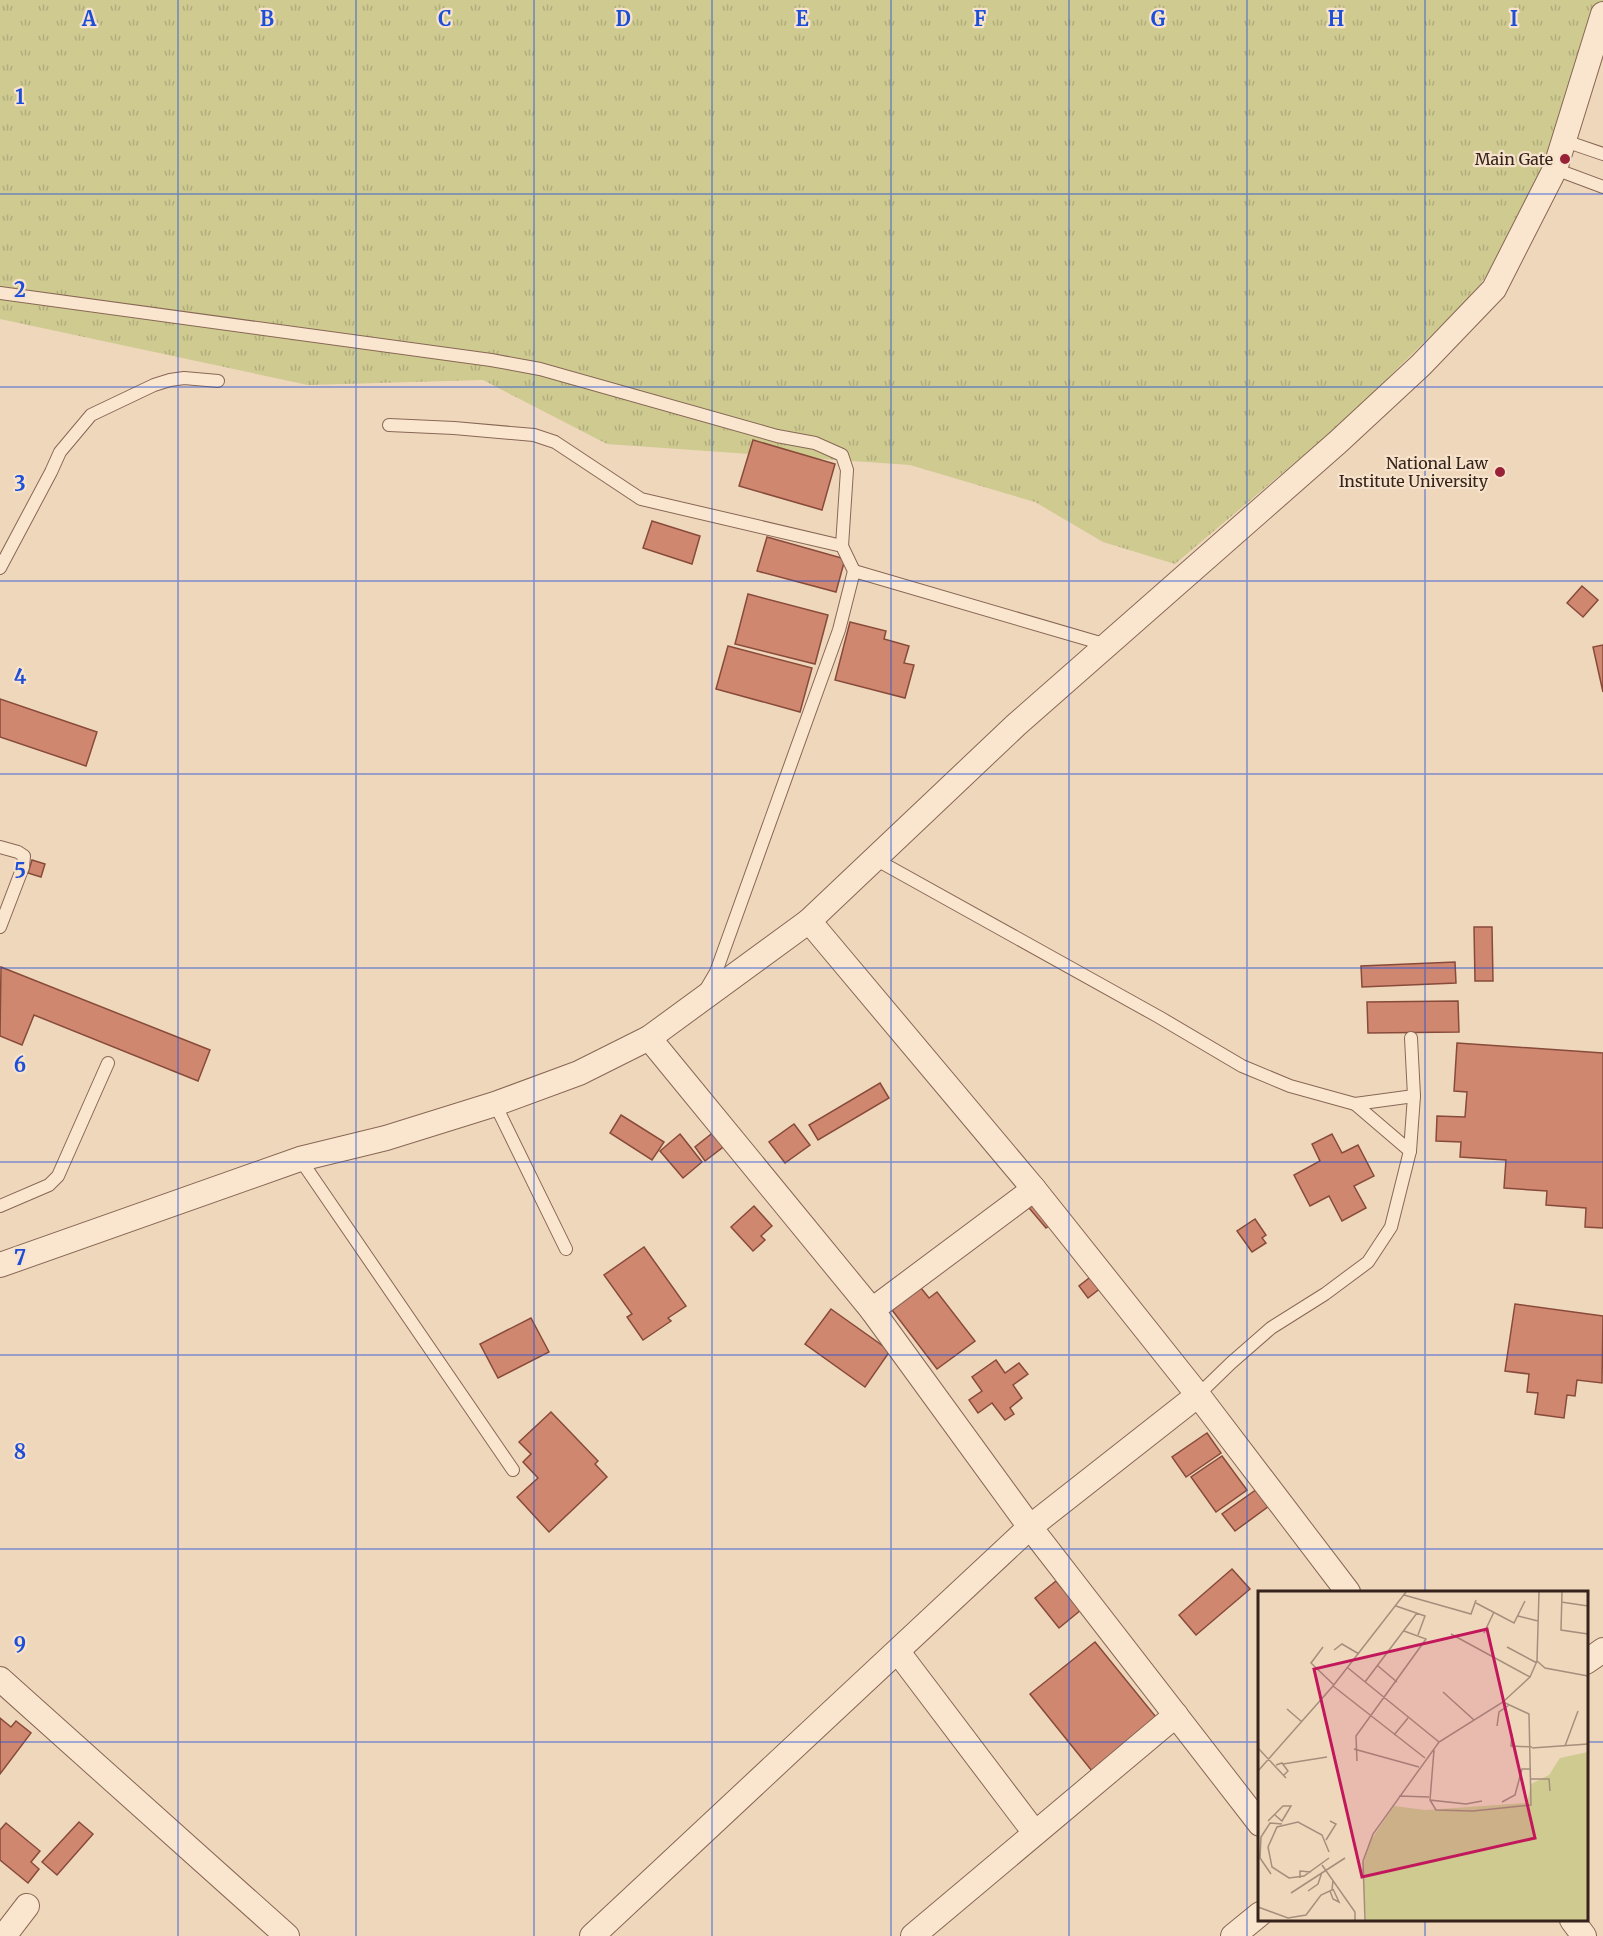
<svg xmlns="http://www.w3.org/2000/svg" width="1603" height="1936" font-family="Merriweather,serif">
  <defs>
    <pattern id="grass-tufts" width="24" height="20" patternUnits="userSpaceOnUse" patternTransform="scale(1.5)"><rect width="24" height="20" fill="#ceca90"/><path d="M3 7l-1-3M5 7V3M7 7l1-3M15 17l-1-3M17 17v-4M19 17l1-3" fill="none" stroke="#b2ad7c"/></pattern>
  </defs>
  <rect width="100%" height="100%" fill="#efd7bc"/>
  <!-- grass -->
  <path fill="url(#grass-tufts)" d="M0,0H1603V17L1550,184L1475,292L1345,420L1175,564L1103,542L1035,502L910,465L607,444L483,380L308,385L0,319Z"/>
  <!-- building -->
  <g fill="#d08770" stroke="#884b3a" stroke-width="1.5">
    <path d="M753,440L835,464L822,510L739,486Z"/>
    <path d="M652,521L700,536L692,564L643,548Z"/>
    <path d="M767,537L845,559L836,592L757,571Z"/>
    <path d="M1582,586L1598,600L1583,617L1567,603Z"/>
    <path d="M748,594L828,615L815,664L735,644Z"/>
    <path d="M850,622L886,631L884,639L909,646L904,663L914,665L905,698L835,680Z"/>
    <path d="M1603,645V692L1593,647Z"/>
    <path d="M728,646L812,668L800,712L716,689Z"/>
    <path d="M0,699L97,732L86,766L0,737Z"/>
    <path d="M32,860L45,864L41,877L28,873Z"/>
    <path d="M1474,927H1492L1493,981H1475Z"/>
    <path d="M1455,962L1456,983L1362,987L1361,966Z"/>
    <path d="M1,967L210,1050L198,1081L34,1015L22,1045L0,1036Z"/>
    <path d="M1458,1001L1459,1032L1368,1033L1367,1002Z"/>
    <path d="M1457,1043L1603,1053V1228L1585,1227L1586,1208L1546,1205L1547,1191L1504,1188L1506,1160L1460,1157L1461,1142L1436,1141L1437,1116L1465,1117L1467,1092L1454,1091Z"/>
    <path d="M880,1083L889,1098L818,1140L809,1125Z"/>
    <path d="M621,1115L664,1142L652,1160L610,1133Z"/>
    <path d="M794,1124L810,1145L785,1163L769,1142Z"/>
    <path d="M720,1127L731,1141L705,1161L695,1147Z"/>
    <path d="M680,1134L702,1162L683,1178L660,1151Z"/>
    <path d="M1332,1134L1342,1153L1358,1145L1374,1176L1354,1186L1366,1208L1342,1221L1329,1196L1310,1206L1294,1175L1320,1161L1312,1144Z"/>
    <path d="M1039,1201L1055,1221L1046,1228L1029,1208Z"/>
    <path d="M754,1206L772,1226L761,1236L765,1240L753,1251L731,1227Z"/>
    <path d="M1255,1219L1266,1235L1262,1238L1266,1243L1252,1252L1237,1231Z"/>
    <path d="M644,1247L686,1306L668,1318L671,1321L643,1340L627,1317L632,1314L604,1275Z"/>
    <path d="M1093,1275L1102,1287L1088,1298L1079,1286Z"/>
    <path d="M921,1288L929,1298L937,1292L975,1341L937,1369L892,1310Z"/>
    <path d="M1515,1304L1603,1316L1602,1383L1577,1380L1575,1396L1567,1395L1564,1418L1535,1414L1538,1393L1527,1392L1529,1374L1505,1371Z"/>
    <path d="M831,1309L890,1351L865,1387L805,1344Z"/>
    <path d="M531,1318L549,1352L498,1378L480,1344Z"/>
    <path d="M996,1360L1005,1373L1019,1363L1028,1374L1013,1385L1022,1398L1010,1408L1014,1414L1005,1420L992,1403L978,1413L969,1400L982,1391L972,1377Z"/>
    <path d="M551,1412L598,1461L595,1464L607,1477L549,1532L517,1497L538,1478L523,1462L531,1454L519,1442Z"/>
    <path d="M1207,1433L1221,1453L1186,1477L1172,1457Z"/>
    <path d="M1222,1456L1247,1490L1216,1512L1191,1477Z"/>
    <path d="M1257,1489L1269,1506L1235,1531L1222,1514Z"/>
    <path d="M1232,1569L1250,1589L1196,1635L1179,1615Z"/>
    <path d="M1056,1581L1081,1610L1059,1628L1035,1598Z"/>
    <path d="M1095,1642L1160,1722L1092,1771L1030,1694Z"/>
    <path d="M0,1718L11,1727L16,1721L31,1733L0,1774Z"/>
    <path d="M79,1822L93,1834L57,1875L42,1862Z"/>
    <path d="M6,1823L40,1851L31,1862L39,1869L28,1883L0,1860V1830Z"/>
  </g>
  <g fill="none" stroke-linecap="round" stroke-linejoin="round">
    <defs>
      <g id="service">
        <path d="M1565,141L1603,154"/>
        <path d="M1555,169L1603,187"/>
        <path d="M0,293L491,360L540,369L777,436L815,443L842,455L847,470L842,546"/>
        <path d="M389,425L454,428L534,435L555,442L641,499L842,546L854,571L839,630L716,972L706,989"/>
        <path d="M0,568L51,472L60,452L91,415L154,385L170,380L184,378L218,381"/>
        <path d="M854,571L1107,645"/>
        <path d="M0,847L18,852L24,856L23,867L0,927"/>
        <path d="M875,859L1159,1017L1242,1066L1290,1086L1355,1104L1414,1096"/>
        <path d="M495,1104L566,1249"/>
        <path d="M1355,1104L1410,1151"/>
        <path d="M300,1159L513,1470"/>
        <path d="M0,1206L49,1185L58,1176L108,1063"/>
        <path d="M1198,1395L1231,1363L1271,1328L1325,1294L1368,1262L1391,1227L1410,1151L1414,1096L1411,1038"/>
      </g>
      <g id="minor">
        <path d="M809,921L1034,1189L1198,1395L1348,1592"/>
        <path d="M649,1038L872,1310L1030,1527L1260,1824"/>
        <path d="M0,1265L300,1159L386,1138L495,1104L579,1073L649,1038L809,921L1016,725L1338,442L1421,365L1494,289L1555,169L1603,14"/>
        <path d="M872,1310L1034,1189"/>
        <path d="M898,1652L1035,1833"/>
        <path d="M1586,1662L1603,1650"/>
        <path d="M0,1679L287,1936"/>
        <path d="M1572,1920L1584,1936"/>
        <path d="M4,1936L27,1906"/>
        <path d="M592,1936L1030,1527L1198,1395"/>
        <path d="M913,1936L1176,1715"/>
        <path d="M1233,1936L1260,1914"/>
      </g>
    </defs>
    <!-- service casing -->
    <use href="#service" stroke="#886755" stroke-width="14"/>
    <!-- minor casing -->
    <use href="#minor" stroke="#886755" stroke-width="26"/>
    <!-- service -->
    <use href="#service" stroke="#fae6cf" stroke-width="12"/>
    <!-- minor -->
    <use href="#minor" stroke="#fae6cf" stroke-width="24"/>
  </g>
  <!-- grid -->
  <path fill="none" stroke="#1d4ed8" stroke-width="1.5" stroke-opacity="0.55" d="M178,0V1936M356,0V1936M534,0V1936M712,0V1936M891,0V1936M1069,0V1936M1247,0V1936M1425,0V1592M0,194H1603M0,387H1603M0,581H1603M0,774H1603M0,968H1603M0,1162H1603M0,1355H1603M0,1549H1603M0,1742H1260M1586,1742H1603M1425,1920V1936"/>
  <!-- markers -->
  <g fill="#992238" stroke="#f7e3cc" stroke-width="2">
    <circle cx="1565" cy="159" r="6"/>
    <circle cx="1500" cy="472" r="6"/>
  </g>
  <g text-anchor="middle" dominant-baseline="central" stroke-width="4.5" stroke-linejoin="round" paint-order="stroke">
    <!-- poi labels -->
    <g font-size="16" fill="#36231b" stroke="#f7e3cc" text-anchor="end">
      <text x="1553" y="159">Main Gate</text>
      <text x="1488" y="463">National Law<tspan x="1488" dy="18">Institute University</tspan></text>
    </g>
  </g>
  <!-- overview -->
  <g transform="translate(1258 1591)">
    <rect width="330" height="330" fill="#efd7bc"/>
    <path d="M330,161V329H108L104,278L111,252L136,215L167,219L269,212L273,193L291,184L302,167Z" fill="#ceca90"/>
    <path fill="none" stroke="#a58f7c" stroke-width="1.5" d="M281,1L279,70L287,77L330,85M304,1L303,39L330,43M146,4L213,23L218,9M303,11L330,15M218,12L256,32L267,10M138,15L167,25L160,44M260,25L280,30M226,42L236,21M193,43L272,86M65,56L53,72L76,94M249,56L279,72M76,59L84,53L101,63M120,75L139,91M90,77L181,151M107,91L159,22M75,95L167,167M185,101L216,129M29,118L44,131M239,135L241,121L251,114M254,143L253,155L274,156M136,144L150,127M307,155L320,120M0,157L28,187M274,157L330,153M96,158L161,176M176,159L172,209L208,213L224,210M99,170L98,145L168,48L146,40M25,173L69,166M18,174L24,172L30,180L26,184M0,180L75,95L148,1M273,188H291L292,200M141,205L171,206M172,209L178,219L215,220L273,214L271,123L245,111M244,211L257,204L264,178H273M10,230L25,215H33L24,230L17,224M68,249L78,233L72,230M71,261L64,244L40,231L19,236L10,256L14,276L31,287L46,285L71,267M64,274L97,321V329M13,283L2,267L3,246L12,232L24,233M42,287V280L53,281M50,300L60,293L64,281M72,300L75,308L81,311L75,298M33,302L87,267M0,316L30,327L48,324L63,304L74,299L75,289M107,329L105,270L115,243L181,151L245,111L272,86L279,70"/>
    <path fill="#c2185b" fill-opacity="0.15" stroke="#c2185b" stroke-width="3" d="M229,38L277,247L104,286L56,78Z"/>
    <rect width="330" height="330" fill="none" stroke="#36231b" stroke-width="3"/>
  </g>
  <g font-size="20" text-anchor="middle" font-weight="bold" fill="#1d4ed8" stroke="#f7e3cc" stroke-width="4.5" stroke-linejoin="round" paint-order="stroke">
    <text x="89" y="26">A</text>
    <text x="267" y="26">B</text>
    <text x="445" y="26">C</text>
    <text x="623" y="26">D</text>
    <text x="802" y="26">E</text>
    <text x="980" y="26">F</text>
    <text x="1158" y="26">G</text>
    <text x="1336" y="26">H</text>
    <text x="1514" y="26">I</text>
    <text x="20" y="104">1</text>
    <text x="20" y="297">2</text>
    <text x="20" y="491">3</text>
    <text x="20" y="684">4</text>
    <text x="20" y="878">5</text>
    <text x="20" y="1072">6</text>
    <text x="20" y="1265">7</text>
    <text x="20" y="1459">8</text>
    <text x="20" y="1652">9</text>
  </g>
</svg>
